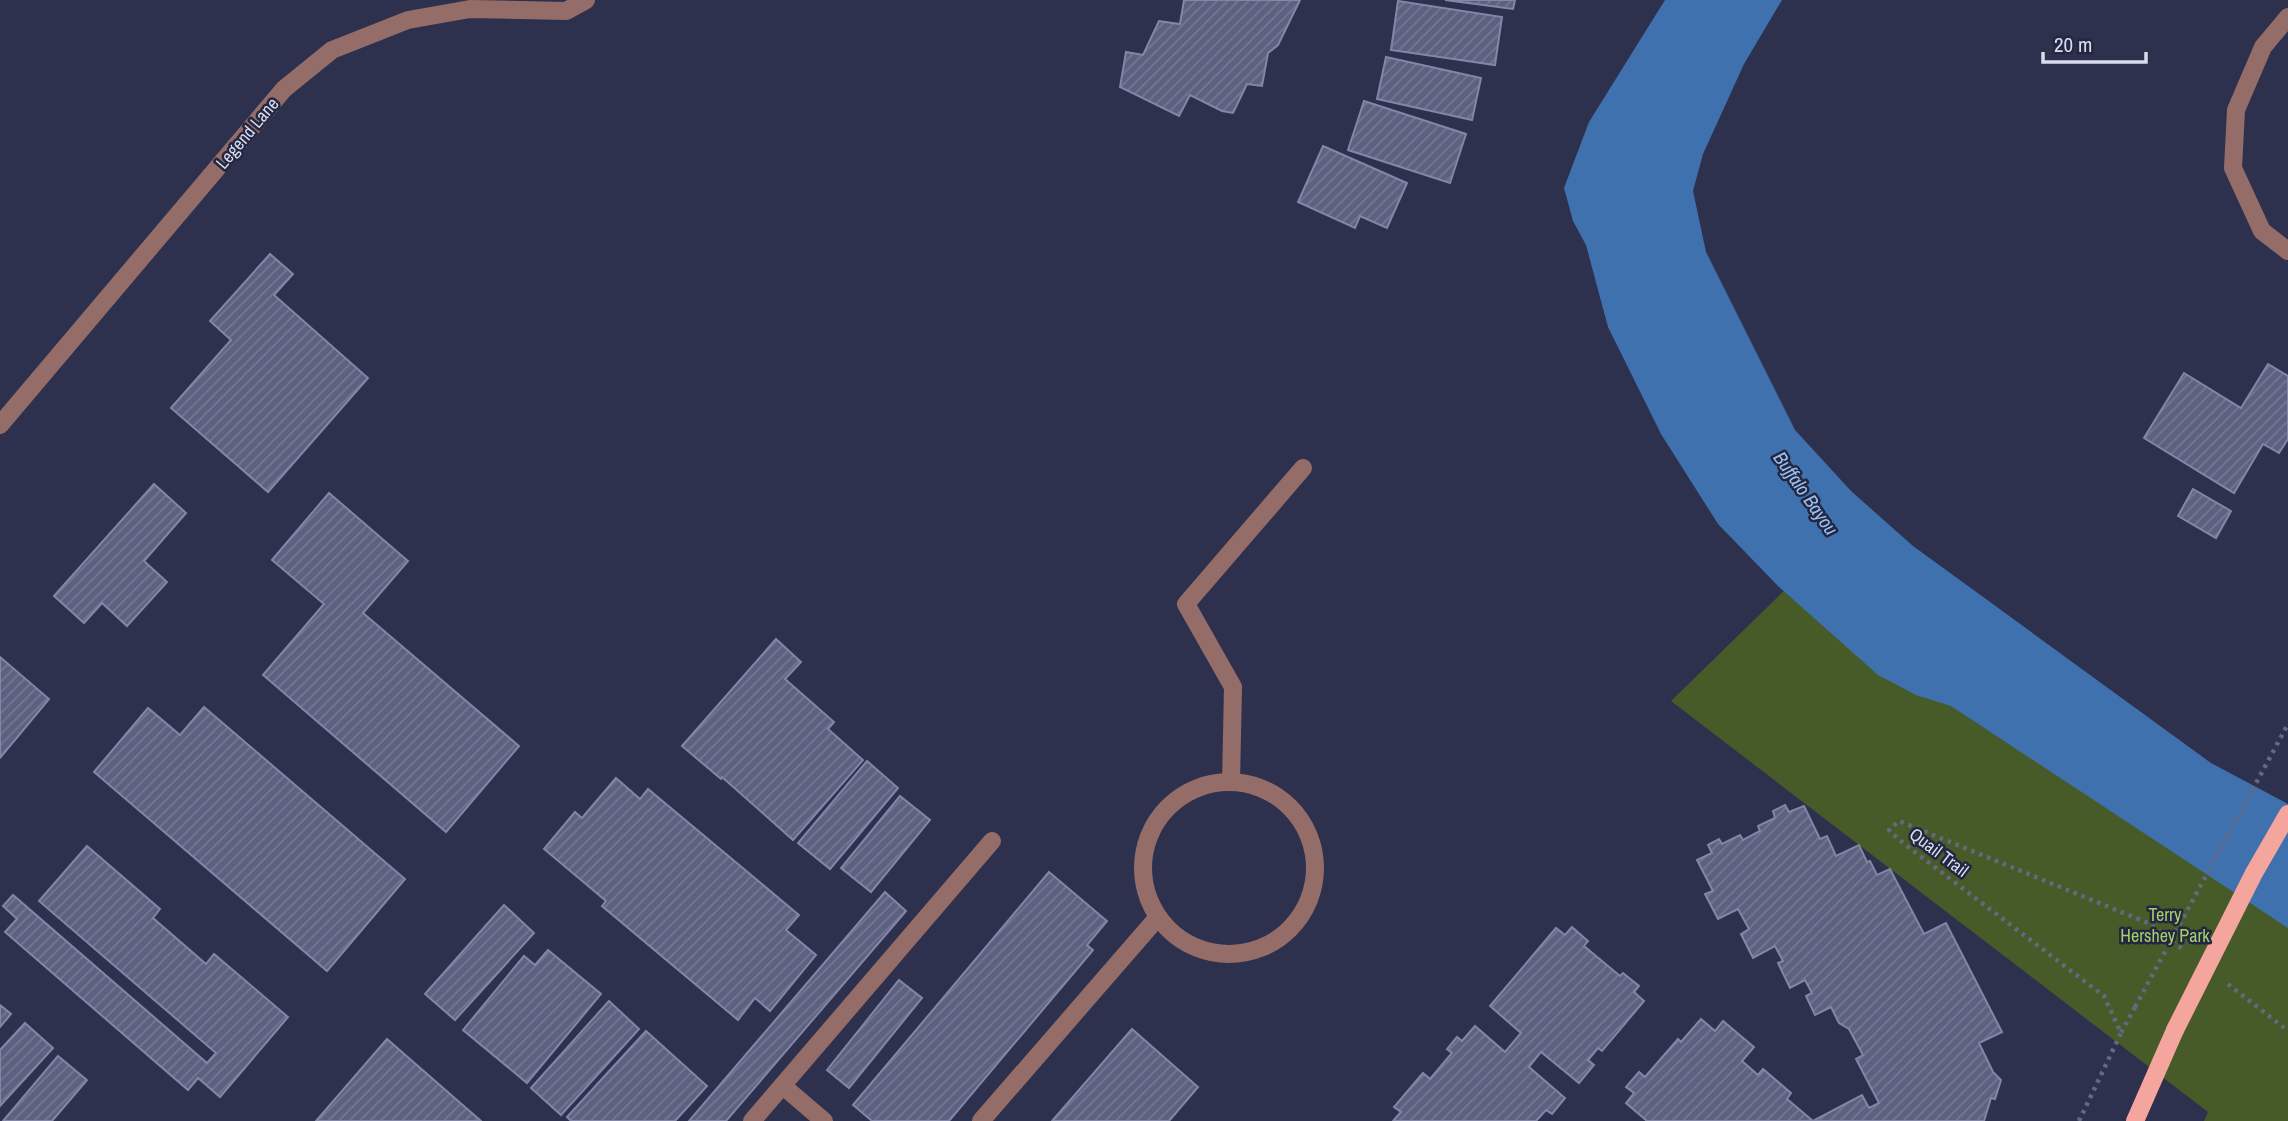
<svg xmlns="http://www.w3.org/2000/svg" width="2288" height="1121" font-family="'Archivo Narrow',sans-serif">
  <defs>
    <pattern id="building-hatch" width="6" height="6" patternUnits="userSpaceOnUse" patternTransform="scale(1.75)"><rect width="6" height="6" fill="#5d6180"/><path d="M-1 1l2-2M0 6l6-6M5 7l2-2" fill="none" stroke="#747792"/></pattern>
  </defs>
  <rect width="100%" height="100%" fill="#2e314d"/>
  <!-- park -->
  <path fill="#465b27" d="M1837,539L2288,861V1121H2204L2208,1112L1671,701Z"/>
  <!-- water -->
  <path fill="#3f71af" d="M1665,0H1782L1744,64L1703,154L1693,191L1706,252L1795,430L1851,491L1913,546L2211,763L2288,804V928L1951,706L1916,695L1878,675L1778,586L1718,524L1661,434L1608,327L1586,245L1573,221L1564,188L1589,122Z"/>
  <!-- building -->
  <g fill="url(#building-hatch)" stroke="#8286a7" stroke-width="2">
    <path d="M1184,0H1300L1278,45L1268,53L1262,86L1247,84L1233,113L1222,111L1190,95L1179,116L1120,87L1126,52L1143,55L1159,21L1180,24Z"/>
    <path d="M1445,0H1515L1513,9Z"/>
    <path d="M1398,1L1502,17L1495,65L1391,50Z"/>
    <path d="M1386,57L1481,78L1472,120L1377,99Z"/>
    <path d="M1364,101L1466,134L1450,183L1348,150Z"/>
    <path d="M1323,146L1407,183L1387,228L1360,216L1355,228L1298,202Z"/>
    <path d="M270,254L293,274L274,295L368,378L268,492L171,408L231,340L210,321Z"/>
    <path d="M2268,364L2288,376V439L2279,453L2263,444L2234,493L2144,438L2184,373L2241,408Z"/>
    <path d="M154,484L186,513L144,561L167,582L127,626L102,603L84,623L54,596Z"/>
    <path d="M2193,489L2231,511L2216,538L2178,516Z"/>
    <path d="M329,493L408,561L363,613L519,746L446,832L263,675L324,604L272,560Z"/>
    <path d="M776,639L801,662L785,679L834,722L828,729L863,760L793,840L722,777L721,779L682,746Z"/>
    <path d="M0,657L49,699L0,758Z"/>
    <path d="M204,707L405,879L327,971L94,772L148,708L180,735Z"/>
    <path d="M867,761L898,788L830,869L798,843Z"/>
    <path d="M616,778L640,799L648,789L799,915L786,930L816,955L770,1011L755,998L738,1020L602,906L606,901L544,849L575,812L582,818Z"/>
    <path d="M900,796L930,820L871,892L841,868Z"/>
    <path d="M1785,805L1789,812L1804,806L1820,839L1827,836L1836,856L1859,845L1867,862L1870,861L1877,875L1890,869L1924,934L1946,923L2002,1032L1979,1043L1993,1072L2001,1080L1995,1099L1991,1098L1984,1121H1813L1862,1095L1869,1108L1879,1103L1856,1059L1863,1055L1849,1029L1839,1023L1831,1007L1815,1015L1806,996L1812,993L1805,980L1790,988L1778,963L1783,961L1775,946L1753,958L1741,934L1749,929L1738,909L1718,919L1705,894L1713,891L1697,860L1712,853L1708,845L1719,839L1722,844L1740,835L1743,840L1760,831L1758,826L1775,818L1773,811Z"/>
    <path d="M87,846L160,909L153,918L206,964L214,954L288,1017L220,1097L198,1078L188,1090L5,932L17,919L3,906L13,895L207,1063L216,1053L39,901Z"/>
    <path d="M1049,872L1107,921L1087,945L1093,950L949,1121H872L853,1105Z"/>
    <path d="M885,892L906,911L726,1121H689Z"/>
    <path d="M504,905L534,933L455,1020L425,994Z"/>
    <path d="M1572,927L1588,941L1584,946L1620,976L1623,973L1639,986L1634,992L1644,1001L1602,1051L1598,1048L1588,1060L1594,1065L1579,1083L1541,1052L1529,1067L1565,1098L1552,1114L1546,1110L1536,1121H1393L1401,1112L1394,1107L1423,1073L1430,1079L1452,1053L1447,1049L1457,1037L1462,1041L1475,1026L1505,1052L1521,1033L1490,1006L1556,928L1565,935Z"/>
    <path d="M548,950L601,994L527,1083L463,1030L524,956L535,965Z"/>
    <path d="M899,980L922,998L849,1088L827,1070Z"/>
    <path d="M609,1001L639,1029L561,1115L531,1088Z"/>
    <path d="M0,1005L11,1014L0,1027Z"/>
    <path d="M1701,1019L1715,1031L1723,1021L1754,1047L1742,1061L1758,1075L1763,1069L1791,1093L1787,1099L1813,1121H1647L1626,1103L1634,1093L1626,1087L1639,1072L1645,1077L1678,1039L1681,1042Z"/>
    <path d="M25,1023L53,1048L0,1106V1050Z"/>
    <path d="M1132,1029L1198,1087L1169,1121H1052Z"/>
    <path d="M646,1031L707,1086L675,1121H571L567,1117Z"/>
    <path d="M387,1039L481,1121H316Z"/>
    <path d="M58,1056L87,1080L52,1121H3Z"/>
  </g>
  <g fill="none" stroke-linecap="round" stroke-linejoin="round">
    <!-- path -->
    <g stroke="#656880" stroke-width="4.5" stroke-dasharray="3.5 5" stroke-linecap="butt">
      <path d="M2228,984L2288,1031"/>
      <path d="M2135,1007L2121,1033L2104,996L1903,843L1889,830L1899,821L2148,923L2185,951"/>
      <path d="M2079,1121L2121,1033"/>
    </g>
    <!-- minor -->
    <g stroke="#946d69" stroke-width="18">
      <path d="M2288,17L2263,47L2236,110L2233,168L2262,231L2288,251"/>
      <path d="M0,425L284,89L332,50L408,20L470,9L566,11L586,0"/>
      <path d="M1231,782L1233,687L1186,604L1303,468"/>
      <circle cx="1229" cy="868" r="86"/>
      <path d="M783,1086L824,1121"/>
      <path d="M752,1121L992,841"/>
      <path d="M981,1121L1158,917"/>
    </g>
    <!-- major -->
    <path stroke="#f4a59d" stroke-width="18" d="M2135,1121L2175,1030"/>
    <!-- path-bridge -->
    <path stroke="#656880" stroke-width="4.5" stroke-dasharray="3.5 5" stroke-linecap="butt" d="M2135,1007L2288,724"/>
    <!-- major-bridge -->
    <path stroke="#f4a59d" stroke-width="18" d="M2175,1030L2254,873L2288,814"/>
  </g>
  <g text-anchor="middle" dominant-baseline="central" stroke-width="5" stroke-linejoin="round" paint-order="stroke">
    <!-- street labels -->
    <g font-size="18" fill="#d9dcee" stroke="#242742">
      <text transform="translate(247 133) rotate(-50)">Legend Lane</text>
      <text transform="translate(1939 852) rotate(37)">Quail Trail</text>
    </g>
    <!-- park labels -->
    <g font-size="18" fill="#a5d067" stroke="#242742">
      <text x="2165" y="914">Terry<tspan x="2165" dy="21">Hershey Park</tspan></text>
    </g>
    <!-- water labels -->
    <g font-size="19" font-style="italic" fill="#9ac2f5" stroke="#242742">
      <text transform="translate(1806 493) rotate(55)">Buffalo Bayou</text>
    </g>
  </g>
  <!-- scale -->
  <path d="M2043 52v10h103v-10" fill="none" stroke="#d9dcee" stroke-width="3.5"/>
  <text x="2054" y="52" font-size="21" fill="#d9dcee" stroke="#242742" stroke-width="5" paint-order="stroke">20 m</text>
</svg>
